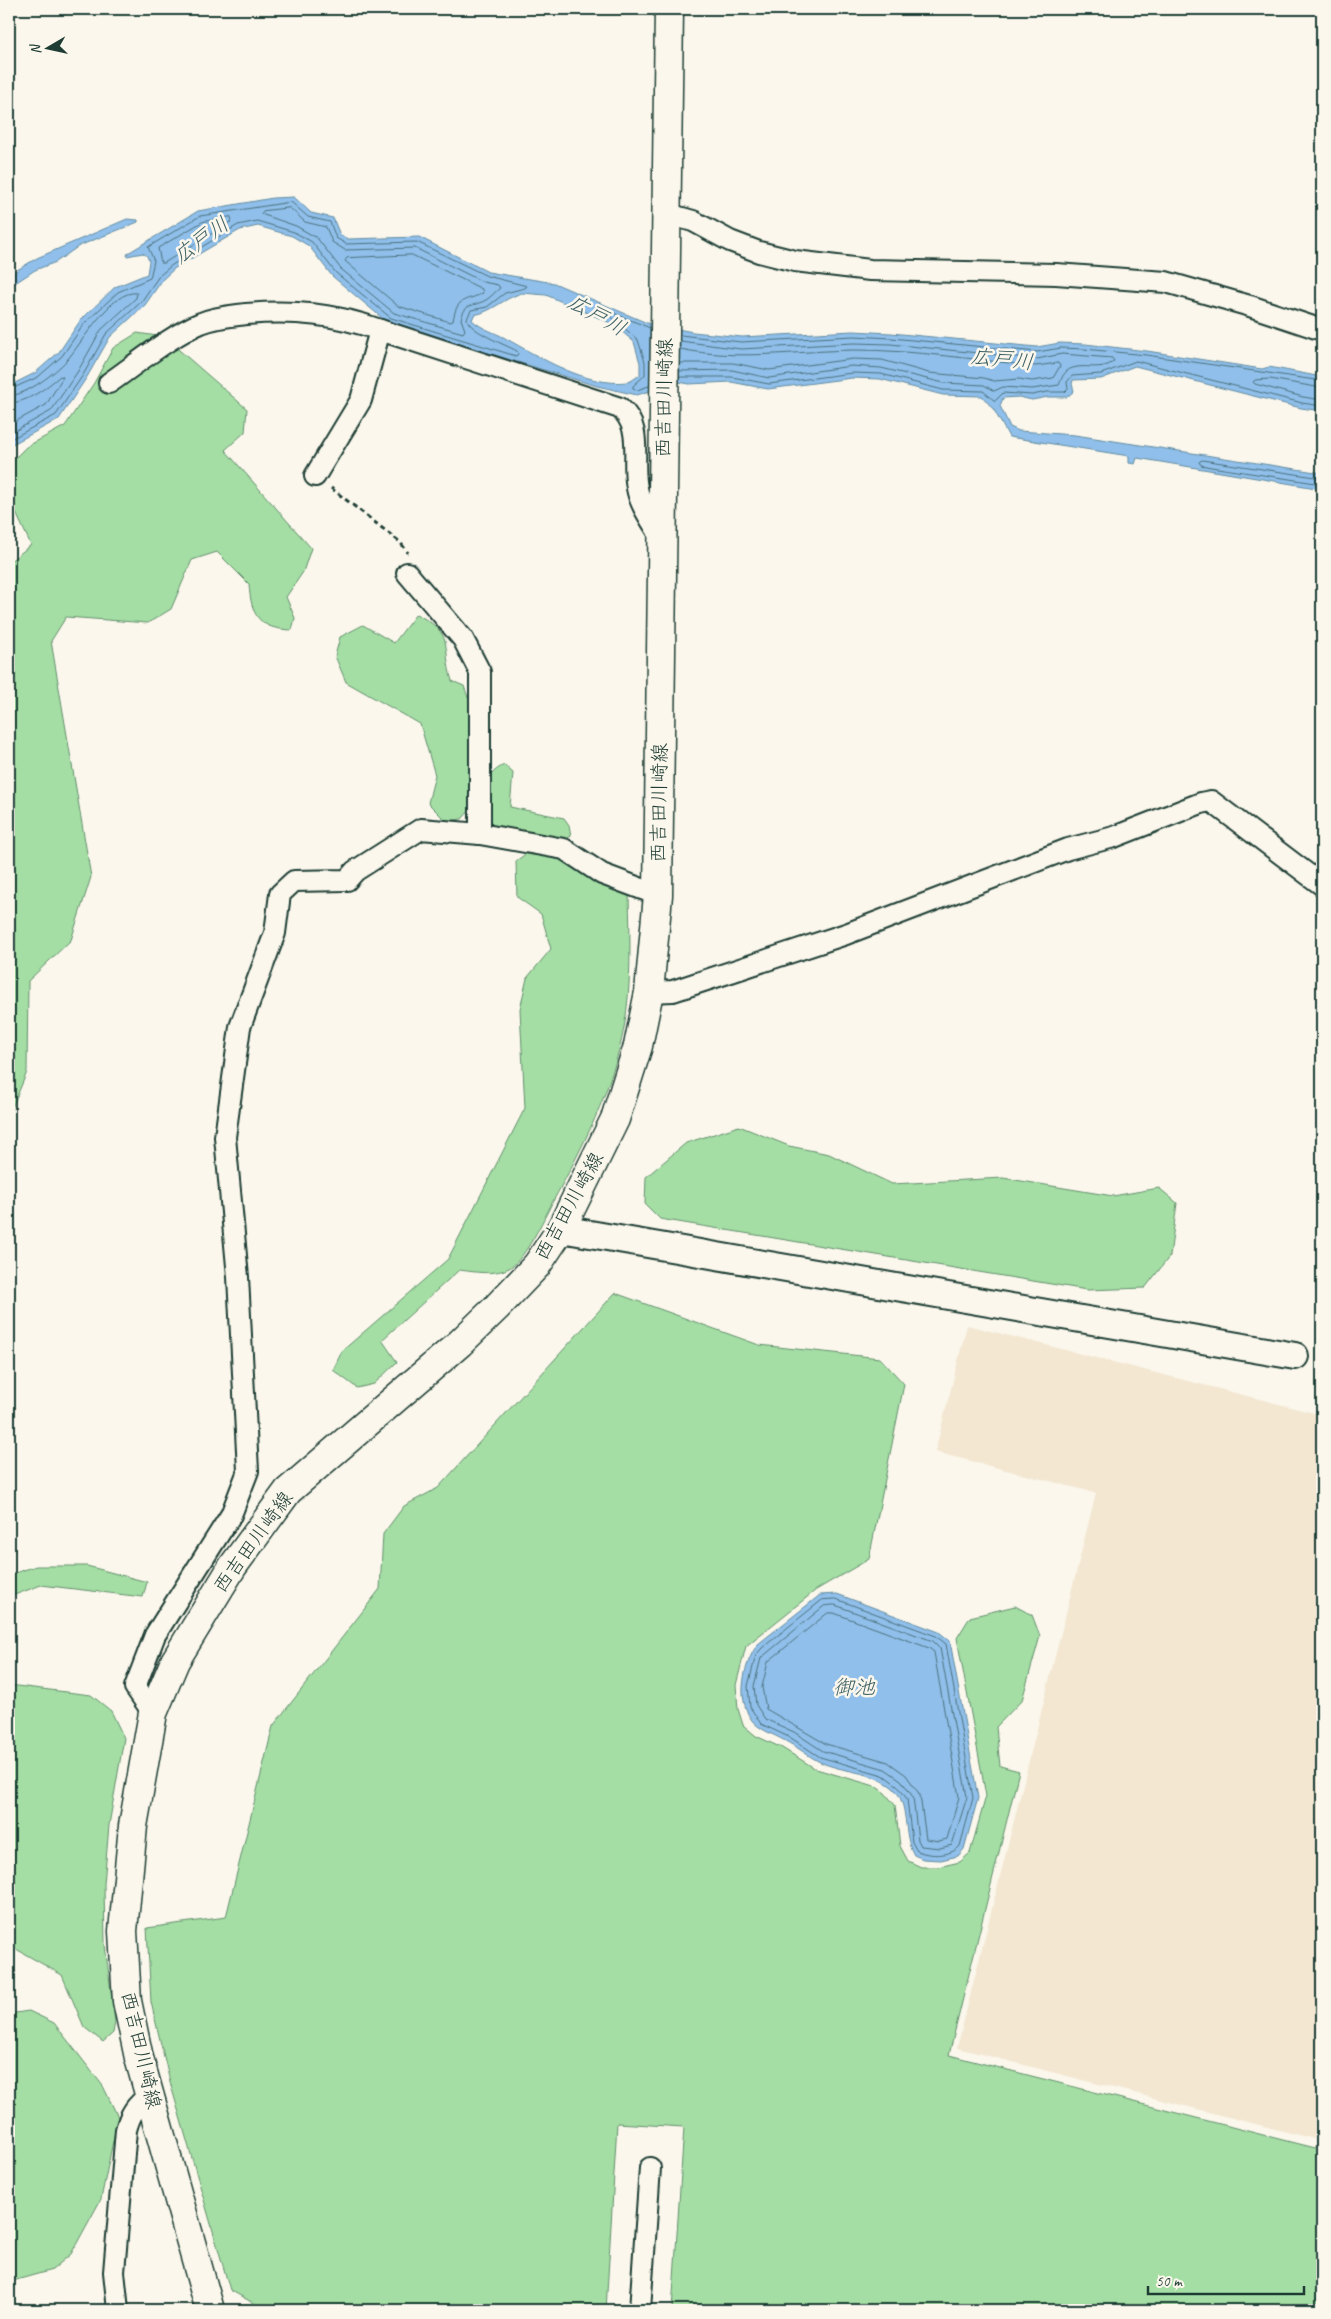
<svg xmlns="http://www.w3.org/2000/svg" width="1331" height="2319" font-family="Caveat,'Klee One',sans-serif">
  <rect width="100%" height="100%" fill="#fbf7ec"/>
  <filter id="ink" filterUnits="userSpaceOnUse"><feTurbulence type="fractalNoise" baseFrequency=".02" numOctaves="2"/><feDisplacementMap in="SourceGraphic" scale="10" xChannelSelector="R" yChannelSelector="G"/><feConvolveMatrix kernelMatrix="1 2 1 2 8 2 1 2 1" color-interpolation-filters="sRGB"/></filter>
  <g filter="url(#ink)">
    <!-- built -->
    <path fill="#f3e7d2" d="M967,1325L1322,1415V2141L957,2048L1096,1493L935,1452Z"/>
    <!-- green -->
    <g fill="#a4dea4" stroke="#628e6c">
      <path d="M137,333L164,337L247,409L245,432L225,450L311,548L303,572L286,597L295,618L292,630C259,629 251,616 249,584L217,552L192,560L171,609L148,623L66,617L51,641L91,877L71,940L28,981L27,1072L9,1115V562L31,545L9,498V464L26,447L65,426L94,383L113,348Z"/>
      <path d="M416,614C456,634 441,644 452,681L464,686L471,706L470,810L462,819L446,821L428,803L435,775L420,724L346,682L335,656L340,637L363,625L394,643Z"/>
      <path d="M504,765L513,773L510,807L564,818L569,825L571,836L562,842L498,831L486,818C485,794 480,777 504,765Z"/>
      <path d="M531,850L559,856L598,883L629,895C630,939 632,984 624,1028C612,1090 582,1149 552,1203C544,1219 525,1258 511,1267C495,1276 476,1272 459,1270L382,1340L397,1362L374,1384L357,1388L333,1370L342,1351L448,1259L525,1108L520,1009L527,978L551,949L541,914L517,897L516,861Z"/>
      <path d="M739,1126L789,1146L829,1154L892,1184L1003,1178L1113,1196L1159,1188L1177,1203L1170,1256L1145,1288L1087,1290L660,1219L645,1204L646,1177L686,1143Z"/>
      <path d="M615,1293L759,1345L880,1358L904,1384L869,1559L816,1590L746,1646L736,1685L738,1709L743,1725L756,1736L782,1748L816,1769L875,1786L885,1793L895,1805L900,1846L908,1861L921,1867H938L960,1862L970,1853L986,1796L957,1638L970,1617L1015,1606L1032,1615L1040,1636L1022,1700L996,1727L1000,1766L1019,1771L949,2055L1322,2150V2310H672L684,2127L617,2123L606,2310H277L264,2309L230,2290L170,2082L151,2002L147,1928L226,1917L273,1726L380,1589L383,1534L404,1506L438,1488Z"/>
      <path d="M36,1566H87L147,1582L143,1597L41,1585L9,1597V1575Z"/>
      <path d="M9,1685L91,1695L111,1711L124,1738L109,1825L104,1884L105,1945L115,2022L113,2033L103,2042L84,2027L62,1975L9,1945Z"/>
      <path d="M29,2011L54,2023L103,2086L118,2117L101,2199L71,2254L52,2270L9,2282V2014Z"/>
    </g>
    <!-- water -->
    <g fill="#8fbfea" stroke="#628ba1" fill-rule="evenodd">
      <path d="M294,197L311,213L333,218L340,235L348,239L419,237L488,272L554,283L647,323L693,332L742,337L853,331L891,333L1037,347L1060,343L1085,344L1147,351L1262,369L1269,367L1322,377V411L1301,408L1135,366L1101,379L1073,380L1072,384L1074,391L1067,397H1048L1032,400L1019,397L1003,398L1000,406L1010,427L1019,431L1075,435L1322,473V489L1137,458L1135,464L1129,463V456L1009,437L994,410L982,396L943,395L880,379L852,378L768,389L731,382L689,384L679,382L637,395L597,386L388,323L332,276L309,246L292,236L258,226L240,230L175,268L163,279L145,305L110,337L87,377L59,419L9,446V386L35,373L59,352L80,321L115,287L147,274L149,261L147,256L143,253L127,256L128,253L198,211L273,198ZM522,293L546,295L613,324L634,342L640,363V375C636,377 631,382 627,382C587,387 539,357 505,338C494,332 482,329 472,320L474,315C494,311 502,299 522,293Z"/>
      <path d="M127,219L138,220V222L79,246L56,262L35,270L9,287V275L37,258Z"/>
      <path d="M837,1594L939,1632L950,1641L978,1798L964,1849L958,1856L941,1860L923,1859L914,1855C902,1835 910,1803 893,1788C872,1770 842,1773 818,1761C808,1756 799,1748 789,1743C763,1728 747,1729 743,1694C742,1677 748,1657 758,1644L820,1595Z"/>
    </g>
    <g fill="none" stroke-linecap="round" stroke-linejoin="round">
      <!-- shore -->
      <g stroke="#4c717d" stroke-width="1">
        <path d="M290,208L305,222L326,227L332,242L345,250L415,248L483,282L498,285L500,288C495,292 489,299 484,301C472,307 465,303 461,319L465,330L463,333L394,313L341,269L317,238L296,226L261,214L263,211Z"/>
        <path d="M231,217L232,221L164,263H161L158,248L202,222Z"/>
        <path d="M412,255L482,289L483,293C467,302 457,295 453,321L450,322L398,306L345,261L347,258Z"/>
        <path d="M680,335L741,342L854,336L891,338L1037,352L1061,348L1084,349L1146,355L1322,381"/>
        <path d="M680,363H733L769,370L853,359L882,360L929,373L984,378L994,381L1019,379L1032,381L1053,378L1060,366L1058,363L1036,366C976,360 915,350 854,350C795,351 738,361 680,349"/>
        <path d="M680,371L732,370L769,378L851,366L881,368L944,383L984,385L994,391L1003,387L1032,389L1059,385C1061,381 1062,375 1067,371C1080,361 1101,373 1114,361L1112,358L1062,354L1037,359L890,344L854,343L741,349L680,341"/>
        <path d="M679,377H732L769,384L852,373L881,374L943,390L983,391L995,401L1003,393L1032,395L1047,392H1065L1068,389L1067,382L1072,376L1101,374L1136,361L1302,403L1322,406"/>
        <path d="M649,386L637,390L633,388V386L645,375V362L638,340L608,314L611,312L650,328"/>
        <path d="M1322,388L1270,379L1255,380L1253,382L1255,384L1303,397L1322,400"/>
        <path d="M9,390L38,377L62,356L84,324L118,292L150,278L154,261L148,247L200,216L291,202L308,217L330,222L336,238L346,244L417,242L487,276L527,286L525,288L505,293L487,307L471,310L467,319C469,331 506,345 517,351L518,354L516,356L391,318L336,273L312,242L294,232L257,221L238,225L172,265L159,276L141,302L106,334L83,375L56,415L9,440"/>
        <path d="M9,396C27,395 55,373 67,360C82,343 112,289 137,293L136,298L101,330L78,371L51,411L9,434"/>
        <path d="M9,403C27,403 46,388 60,376L63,377L46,405L9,425"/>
        <path d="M1322,478L1202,460L1199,462L1201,465L1211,467L1322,484"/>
        <path d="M836,1599L936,1636L946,1644L973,1798L960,1846C950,1857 930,1856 917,1851L912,1842L907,1799L897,1785L883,1775L820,1757L791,1738L761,1724L750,1707L748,1686L756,1655L762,1648L822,1600Z"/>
        <path d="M835,1605L933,1641L940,1648L967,1797L952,1845L940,1848L921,1846L918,1840L913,1797L901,1780L885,1769L823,1751L794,1732L765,1719L756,1705L754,1686L761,1658L824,1606Z"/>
        <path d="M828,1613H834L929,1648L934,1652L959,1797L947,1839L939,1841L926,1839L920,1795L906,1775L888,1762L826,1744L766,1709L762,1687L768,1662Z"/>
      </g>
      <defs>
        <g id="minor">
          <path d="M668,214L693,221L730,241L759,252L795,261L870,270L1056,274L1166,282L1250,306L1322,330"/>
          <path d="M380,330L620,408C644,428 631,460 637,488C640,506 654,524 663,540"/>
          <path d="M109,383C135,365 173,334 201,323C215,317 231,316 246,314C294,310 336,314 380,330L361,400L315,476"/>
          <path d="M407,573L463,639L480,672V834"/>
          <path d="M649,992L673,991L846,934L1068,849L1114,837L1201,803L1211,801L1322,885"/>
          <path d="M153,1713L135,1687L155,1635L231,1515L248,1471L238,1277L225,1137L240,1027L275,933L280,894L294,881L347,880L355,871L421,829L480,834L564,849L602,874L658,895"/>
          <path d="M118,2310L114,2272L126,2130C130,2114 136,2105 150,2095"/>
          <path d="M640,2310L650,2168"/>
        </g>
        <path id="tertiary" d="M561,1229L1295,1356"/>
        <path id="secondary" d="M210,2310L139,2058L127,2001L123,1931L133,1826L153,1713L175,1661L233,1566L288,1491L460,1343L496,1308L537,1265L561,1229L615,1119L638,1046L649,992L658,895L669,9"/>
      </defs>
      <!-- minor casing -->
      <use href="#minor" stroke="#1f3d34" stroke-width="24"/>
      <!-- tertiary casing -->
      <use href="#tertiary" stroke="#1f3d34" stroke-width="30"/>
      <!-- secondary casing -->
      <use href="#secondary" stroke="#1f3d34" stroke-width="31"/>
      <!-- path -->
      <path stroke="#1f3d34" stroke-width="3" stroke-dasharray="5 4" stroke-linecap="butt" d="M331,488L400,542L408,553"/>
      <!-- minor -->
      <use href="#minor" stroke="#fbf7ec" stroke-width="20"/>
      <!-- tertiary -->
      <use href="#tertiary" stroke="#fbf7ec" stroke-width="26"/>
      <!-- secondary -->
      <use href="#secondary" stroke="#fbf7ec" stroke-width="28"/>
    </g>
  </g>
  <g text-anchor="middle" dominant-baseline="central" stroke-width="5" stroke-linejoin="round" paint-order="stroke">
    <!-- street labels -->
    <g font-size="20" fill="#1f3d34" stroke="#fbf7ec">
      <text transform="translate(664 398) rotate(-89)">西吉田川崎線</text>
      <text transform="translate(659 803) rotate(-89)">西吉田川崎線</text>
      <text transform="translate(569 1206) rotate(-61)">西吉田川崎線</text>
      <text transform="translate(253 1542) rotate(-54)">西吉田川崎線</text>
      <text transform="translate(141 2050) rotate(77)">西吉田川崎線</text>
    </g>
    <!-- water labels -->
    <g font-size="21" font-style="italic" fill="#3b5e62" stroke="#fbf7ec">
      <text transform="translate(201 240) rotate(-36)">広戸川</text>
      <text transform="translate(597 315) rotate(29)">広戸川</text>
      <text transform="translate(1002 359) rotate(6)">広戸川</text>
      <text x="854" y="1687">御池</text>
    </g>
  </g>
  <!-- margin -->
  <rect width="1331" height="2319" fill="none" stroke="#fbf7ec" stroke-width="30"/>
  <rect x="15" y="15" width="1301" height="2289" fill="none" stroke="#1f3d34" stroke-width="2" filter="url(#ink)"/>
  <!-- north arrow -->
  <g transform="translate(48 48) rotate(261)" stroke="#fbf7ec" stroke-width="4" paint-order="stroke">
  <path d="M0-4L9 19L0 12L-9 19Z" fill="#1f3d34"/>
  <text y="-8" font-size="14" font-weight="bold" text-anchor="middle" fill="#1f3d34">N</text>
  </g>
  <!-- scale -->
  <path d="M1148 2286v8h156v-8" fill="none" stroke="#1f3d34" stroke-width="2.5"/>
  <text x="1156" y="2286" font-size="15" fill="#1f3d34" stroke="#fbf7ec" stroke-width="4" paint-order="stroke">50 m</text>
</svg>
